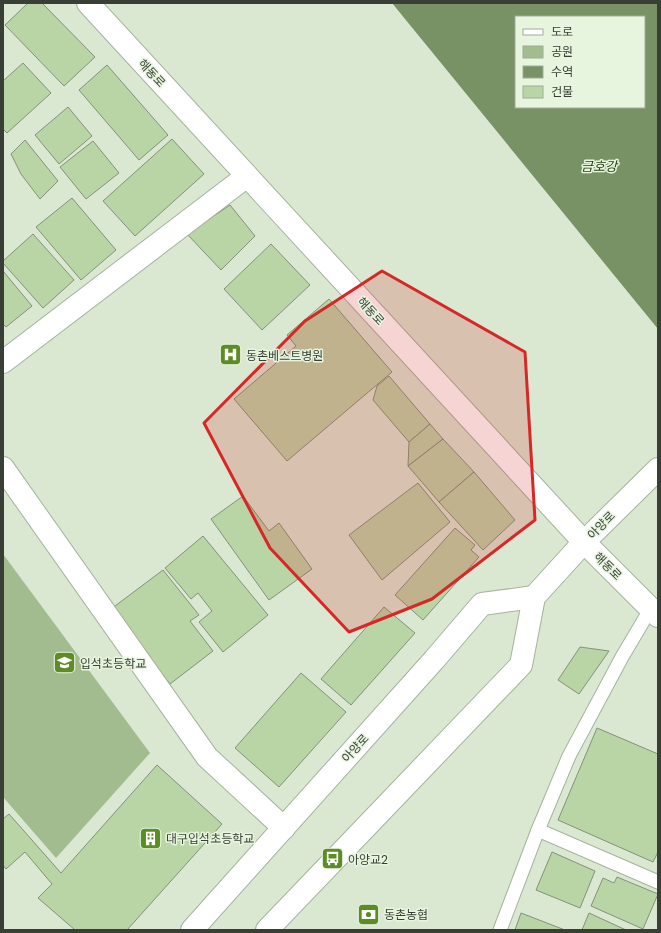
<svg xmlns="http://www.w3.org/2000/svg" width="661" height="933" font-family="Poppins,'Noto Sans KR',sans-serif">
  <rect width="100%" height="100%" fill="#dae8d1"/>
  <!-- green -->
  <path fill="#a2bb8f" d="M3,554L150,753L56,858L3,797Z"/>
  <!-- water -->
  <path fill="#789165" fill-rule="evenodd" d="M392,3H658V329ZM516,17H644V107H516Z"/>
  <!-- building -->
  <g fill="#b9d5a5" stroke="#84917b">
    <path d="M28,3H42L95,57L64,86L5,25Z"/>
    <path d="M23,63L51,93L7,133L3,129V81Z"/>
    <path d="M107,65L168,135L139,160L79,90Z"/>
    <path d="M68,107L92,136L59,164L35,135Z"/>
    <path d="M172,139L204,174L135,236L103,201Z"/>
    <path d="M25,140L58,181L40,199L21,174L11,154Z"/>
    <path d="M93,141L119,173L86,199L60,167Z"/>
    <path d="M72,198L116,250L81,280L36,227Z"/>
    <path d="M230,205L255,236L221,270L187,234Z"/>
    <path d="M33,234L74,280L43,308L3,263V261Z"/>
    <path d="M271,244L310,285L262,330L224,289Z"/>
    <path d="M3,271L32,306L6,327L3,324Z"/>
    <path d="M329,299L392,372L287,461L234,399L296,346L287,335Z"/>
    <path d="M389,376L430,424L409,442L373,400L377,386Z"/>
    <path d="M430,424L443,439L408,466L409,442Z"/>
    <path d="M443,439L474,472L439,502L408,466Z"/>
    <path d="M474,472L515,520L483,550L439,502Z"/>
    <path d="M418,483L450,522L382,580L349,535Z"/>
    <path d="M243,496L269,531L279,523L312,569L269,600L211,519Z"/>
    <path d="M455,528L475,545L471,550L479,557L423,620L395,595Z"/>
    <path d="M203,536L268,615L223,652L199,622L212,611L198,593L191,599L165,568Z"/>
    <path d="M163,570L199,615L190,621L213,651L170,684L111,609Z"/>
    <path d="M384,607L415,633L351,705L321,679Z"/>
    <path d="M580,647L609,651L579,694L558,680Z"/>
    <path d="M301,673L346,712L279,787L235,748Z"/>
    <path d="M597,728L658,754V852L653,862L558,820Z"/>
    <path d="M157,765L222,824L127,930H75L38,898L52,884L25,852L6,869L3,865V819L9,814L61,873Z"/>
    <path d="M552,852L595,871L580,908L536,890Z"/>
    <path d="M617,877L658,894L643,929L591,906L603,878L614,883Z"/>
    <path d="M521,913L565,930H515Z"/>
    <path d="M589,913L626,930H582Z"/>
  </g>
  <g fill="none" stroke-linecap="round" stroke-linejoin="round">
    <defs>
      <g id="service">
        <path d="M538,830L658,882"/>
        <path d="M500,930L538,830L569,756L622,657L651,608"/>
      </g>
      <g id="minor">
        <path d="M3,362L247,176"/>
        <path d="M3,468L207,757L284,828"/>
      </g>
      <path id="tertiary" d="M88,3L584,542L658,616"/>
      <g id="secondary">
        <path d="M192,930L434,660L482,604L534,597"/>
        <path d="M267,930L521,665L534,597L584,542L658,469"/>
      </g>
    </defs>
    <!-- service casing -->
    <use href="#service" stroke="#a6b39d" stroke-width="15"/>
    <!-- minor casing -->
    <use href="#minor" stroke="#a6b39d" stroke-width="24"/>
    <!-- tertiary casing -->
    <use href="#tertiary" stroke="#a6b39d" stroke-width="24"/>
    <!-- secondary casing -->
    <use href="#secondary" stroke="#a6b39d" stroke-width="24"/>
    <!-- service -->
    <use href="#service" stroke="#fff" stroke-width="13"/>
    <!-- minor -->
    <use href="#minor" stroke="#fff" stroke-width="22"/>
    <!-- tertiary -->
    <use href="#tertiary" stroke="#fff" stroke-width="22"/>
    <!-- secondary -->
    <use href="#secondary" stroke="#fff" stroke-width="22"/>
  </g>
  <!-- marked area -->
  <path fill="#d62828" fill-opacity="0.2" stroke="#d62828" stroke-width="3" stroke-linejoin="round" d="M382,271L525,352L535,520L432,599L349,632L270,548L204,423L305,321Z"/>
  <!-- icons -->
  <defs>
    <symbol id="hospital-square" viewBox="-11 -11 22 22"><rect x="-9" y="-9" width="18" height="18" rx="4" fill="#5b8d24" stroke="#e7f5de"/><path d="M-5-5h3v3.5h4V-5h3V5h-3V1.5h-4V5h-3Z" fill="#fff"/></symbol>
    <symbol id="school-square" viewBox="-11 -11 22 22"><rect x="-9" y="-9" width="18" height="18" rx="4" fill="#5b8d24" stroke="#e7f5de"/><path d="M0-5L7-2L0 1L-7-2ZM-4 1L0 2.5L4 1V4Q0 6-4 4Z" fill="#fff"/></symbol>
    <symbol id="building-square" viewBox="-11 -11 22 22"><rect x="-9" y="-9" width="18" height="18" rx="4" fill="#5b8d24" stroke="#e7f5de"/><path d="M-4-6H4V6H1V3H-1V6H-4ZM-2.5-4.3h1.7v1.8h-1.7ZM.8-4.3h1.7v1.8H.8ZM-2.5-1h1.7V.8h-1.7ZM.8-1h1.7V.8H.8Z" fill="#fff"/></symbol>
    <symbol id="bus-square" viewBox="-11 -11 22 22"><rect x="-9" y="-9" width="18" height="18" rx="4" fill="#5b8d24" stroke="#e7f5de"/><path d="M-5-6H5V4H4V6H2V4H-2V6H-4V4H-5ZM-3.5-4V0h7V-4ZM-3.5 1.2v1.5H-2V1.2ZM2 1.2v1.5H3.5V1.2Z" fill="#fff"/></symbol>
    <symbol id="bank-square" viewBox="-11 -11 22 22"><rect x="-9" y="-9" width="18" height="18" rx="4" fill="#5b8d24" stroke="#e7f5de"/><path d="M-6-4H6V4H-6ZM0-2.3a2.3 2.3 0 1 0 0 4.6a2.3 2.3 0 1 0 0-4.6Z" fill="#fff"/></symbol>
  </defs>
  <g fill-rule="evenodd">
    <use href="#hospital-square" x="218" y="342" width="25" height="25"/>
    <use href="#school-square" x="52" y="650" width="25" height="25"/>
    <use href="#building-square" x="138" y="826" width="25" height="25"/>
    <use href="#bus-square" x="320" y="846" width="25" height="25"/>
    <use href="#bank-square" x="356" y="902" width="25" height="25"/>
  </g>
  <g text-anchor="middle" dominant-baseline="central" stroke-width="3" stroke-linejoin="round" paint-order="stroke">
    <!-- street labels -->
    <g font-size="12" fill="#393f36" stroke="#e7f5de">
      <text transform="translate(152 73) rotate(47)">해동로</text>
      <text transform="translate(371 311) rotate(47)">해동로</text>
      <text transform="translate(601 525) rotate(-45)">아양로</text>
      <text transform="translate(608 566) rotate(45)">해동로</text>
      <text transform="translate(355 748) rotate(-48)">아양로</text>
    </g>
    <!-- poi labels -->
    <g font-size="12" fill="#393f36" stroke="#e7f5de" text-anchor="start">
      <text x="246" y="355">동촌베스트병원</text>
      <text x="80" y="663">입석초등학교</text>
      <text x="166" y="838">대구입석초등학교</text>
      <text x="348" y="859">아양교2</text>
      <text x="384" y="914">동촌농협</text>
    </g>
    <!-- water labels -->
    <g font-size="13" font-style="italic" fill="#263f0d" stroke="#e7f5de">
      <text x="599" y="166">금호강</text>
    </g>
  </g>
  <!-- border -->
  <rect width="661" height="933" fill="none" stroke="#393f36" stroke-width="8"/>
  <!-- legend -->
  <rect x="515" y="16" width="130" height="92" fill="#e7f5de" stroke="#a1ac9b"/>
  <rect x="523" y="29" width="20" height="6" fill="#ffffff" stroke="#a1ac9b"/>
  <text x="551" y="36" font-size="12" fill="#393f36">도로</text>
  <rect x="523" y="46" width="20" height="12" fill="#a2bb8f" stroke="#a1ac9b"/>
  <text x="551" y="56" font-size="12" fill="#393f36">공원</text>
  <rect x="523" y="66" width="20" height="12" fill="#789165" stroke="#a1ac9b"/>
  <text x="551" y="76" font-size="12" fill="#393f36">수역</text>
  <rect x="523" y="86" width="20" height="12" fill="#b9d5a5" stroke="#a1ac9b"/>
  <text x="551" y="96" font-size="12" fill="#393f36">건물</text>
</svg>
